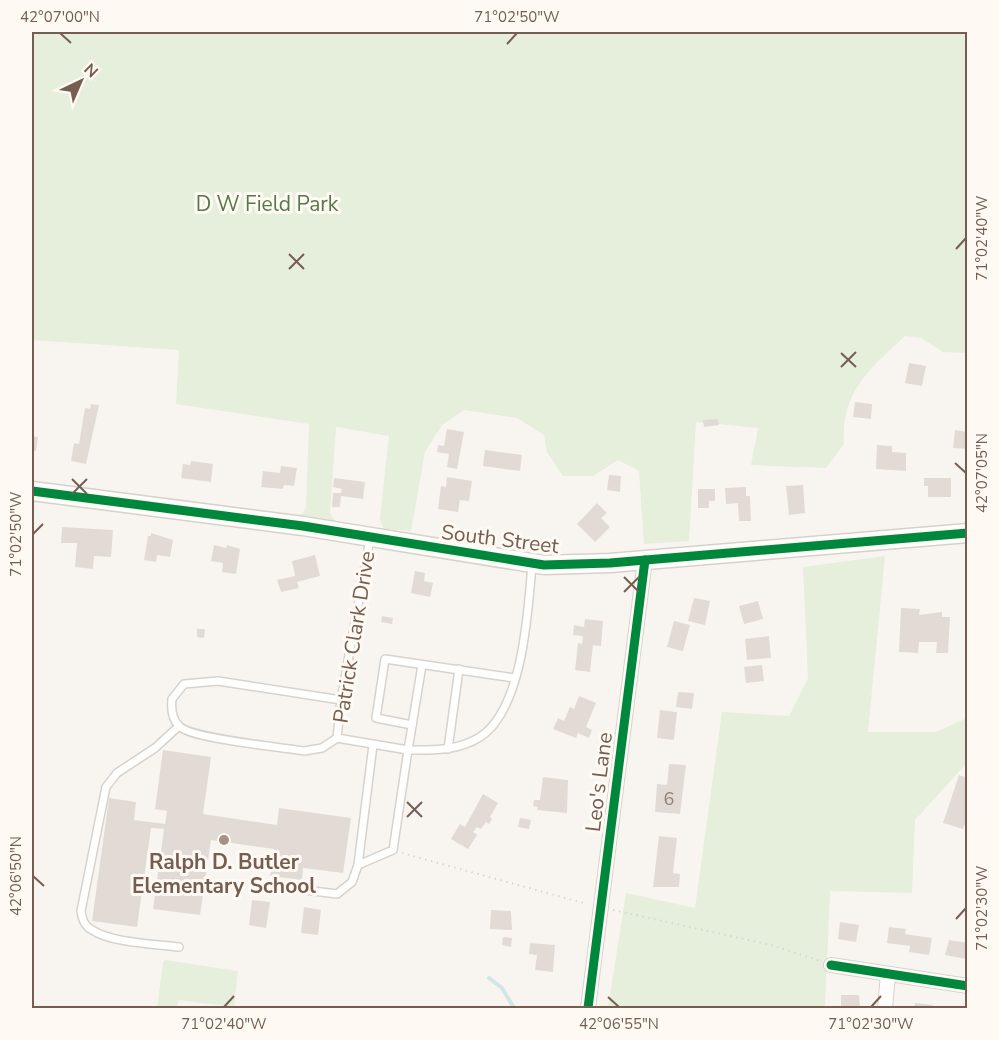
<svg xmlns="http://www.w3.org/2000/svg" width="999" height="1040" font-family="'Nunito Sans',sans-serif">
  <rect width="100%" height="100%" fill="#f8f5f0"/>
  <!-- green -->
  <g fill="#e6eedc">
    <path d="M32,32H967V353L943,352L921,338L905,336C871,368 840,392 844,444L826,468L751,465L758,428L696,422L689,541L644,544L639,471L618,460L593,476H563L547,452L544,435L517,418L464,410L442,425L425,452L411,531L384,529L380,519L389,436L336,427L330,513L336,522L297,516L303,513L306,507L309,424L176,404L179,350L32,340Z"/>
    <path d="M885,556L868,732H936L967,718V763L915,820L912,893L830,891L825,1008H608L626,893L695,908L722,712L789,716L808,678L803,567Z"/>
    <path d="M165,960L238,971L234,1007L179,1000L176,1008H157L163,963Z"/>
  </g>
  <g fill="none" stroke-linecap="round" stroke-linejoin="round">
    <!-- stream -->
    <path stroke="#d2e5e7" stroke-width="4" d="M489,978L502,988L514,1008"/>
  </g>
  <!-- building -->
  <g fill="#e2dbd5">
    <path d="M909,363L926,366L922,386L905,383Z"/>
    <path d="M855,402L872,404L871,419L853,417Z"/>
    <path d="M91,404L99,405L86,464L71,461L74,443L79,444L85,408L90,409Z"/>
    <path d="M718,419L719,425L704,427L703,420Z"/>
    <path d="M447,429L464,432L457,469L447,467L449,454L437,452L438,445L444,446Z"/>
    <path d="M955,430L968,432V449L953,448Z"/>
    <path d="M32,436L38,437L36,451H32Z"/>
    <path d="M877,445L892,446V452L906,453V471L876,469Z"/>
    <path d="M485,450L522,455L520,471L483,466Z"/>
    <path d="M191,461L213,464L211,482L181,478L183,464L190,465Z"/>
    <path d="M281,466L297,468L294,486L284,485L283,489L261,487L263,471L280,473Z"/>
    <path d="M609,475L621,476L620,492L607,490Z"/>
    <path d="M447,477L472,481L469,501L460,500L458,512L438,509L441,486L446,487Z"/>
    <path d="M334,478L365,482L363,499L341,496L340,507H332L333,493H341L342,489L333,487Z"/>
    <path d="M924,478H951V497H928V486H924Z"/>
    <path d="M803,485L805,513L789,515L786,486Z"/>
    <path d="M746,487V496H750L751,521H739L738,503L726,504L725,488Z"/>
    <path d="M698,489H715V501H709V508H698Z"/>
    <path d="M597,503L607,513L601,518L610,527L595,542L577,524Z"/>
    <path d="M62,527L113,530L111,557L94,556L93,569L75,567L77,543H61Z"/>
    <path d="M151,533L173,540L170,557L157,555L156,562L144,560L148,536H151Z"/>
    <path d="M214,545L226,548L227,545L240,549L236,574L222,572L223,563L211,561Z"/>
    <path d="M315,555L320,576L297,582L299,588L281,592L277,580L295,576L292,561Z"/>
    <path d="M415,571L425,573L424,581L433,583L430,597L411,593Z"/>
    <path d="M694,598L710,601L705,625L688,621Z"/>
    <path d="M758,601L763,619L744,624L739,606Z"/>
    <path d="M901,608L920,609L919,615L942,612V617H950L948,653H936L937,642H919L918,653L899,652Z"/>
    <path d="M382,616L393,618L392,624L381,622Z"/>
    <path d="M585,619L603,621L601,646L593,645L590,672L575,670L578,643L582,644L583,636L573,635L574,625L584,627Z"/>
    <path d="M674,621L690,625L683,651L667,647Z"/>
    <path d="M197,629H205L204,638L197,637Z"/>
    <path d="M769,636L771,658L747,660L745,639Z"/>
    <path d="M762,665L764,681L746,683L744,667Z"/>
    <path d="M678,692L694,693L692,709L676,707Z"/>
    <path d="M579,696L596,703L586,727L592,730L589,738L578,733L576,738L553,729L558,718L564,721L570,707L574,709Z"/>
    <path d="M660,710L677,712L674,740L657,738Z"/>
    <path d="M163,750L211,757L203,814L277,825L279,808L351,818L343,873L303,868L302,880L270,876L274,849L211,840L200,915L153,909L164,829L151,828L137,927L92,921L109,798L136,802L134,820L165,824L167,811L155,809Z"/>
    <path d="M669,764L686,765L680,814L655,812L657,784L667,785Z"/>
    <path d="M959,775L968,778V815L963,829L943,823Z"/>
    <path d="M543,777L568,780L567,813L537,810L538,807L533,806L534,800H540Z"/>
    <path d="M483,794L498,803L490,817L492,819L489,824L486,822L481,829L477,827L473,832L477,835L468,849L451,839L460,824L465,827Z"/>
    <path d="M520,818L531,820L529,829L518,827Z"/>
    <path d="M659,836L677,838L673,873L680,874L679,887H653Z"/>
    <path d="M252,900L270,902L266,928L249,925Z"/>
    <path d="M304,907L321,910L318,935L301,933Z"/>
    <path d="M491,910L511,911L512,930L490,929Z"/>
    <path d="M840,922L859,925L856,942L838,939Z"/>
    <path d="M889,927L906,929L905,934L932,938L929,955L909,952L910,946L887,943Z"/>
    <path d="M503,937L512,938L511,947L502,945Z"/>
    <path d="M949,940L968,943L966,959L945,955Z"/>
    <path d="M530,943L555,945L553,972L535,970L537,955L529,954Z"/>
    <path d="M841,995H859L860,1008H841Z"/>
    <path d="M915,1003L933,1005L932,1008H914Z"/>
  </g>
  <g fill="none" stroke-linecap="round" stroke-linejoin="round">
    <defs>
      <g id="lane">
        <path d="M422,665L408,750C432,750 458,751 480,737C523,709 528,612 532,564"/>
        <path d="M412,725L376,718L385,659L514,678"/>
        <path d="M179,726L155,748L117,773L106,787L81,911C82,919 84,926 92,930C112,943 155,944 179,947"/>
        <path d="M337,738L341,700L370,539"/>
        <path d="M448,749L459,669"/>
        <path d="M358,865L373,745"/>
        <path d="M281,887L337,894L352,882L358,865L393,850L408,750L337,738L322,748L304,751C282,747 191,739 179,726C172,719 171,708 172,699L184,684L218,681L341,700"/>
      </g>
      <g id="street">
        <path d="M831,965L968,986"/>
        <path d="M588,1008L645,560"/>
        <path d="M885,1008L888,974"/>
      </g>
      <path id="secondary" d="M32,491L303,526L544,565L610,563L968,533"/>
    </defs>
    <!-- lane casing -->
    <use href="#lane" stroke="#d8d2ce" stroke-width="10"/>
    <!-- street casing -->
    <use href="#street" stroke="#d8d2ce" stroke-width="16"/>
    <!-- secondary casing -->
    <use href="#secondary" stroke="#d6d1cb" stroke-width="21"/>
    <!-- path -->
    <g stroke="#dad5d0" stroke-width="2" stroke-dasharray="1.5 4.5" stroke-linecap="butt">
      <path d="M402,853L587,904"/>
      <path d="M613,910L771,945L820,961"/>
    </g>
    <!-- lane -->
    <use href="#lane" stroke="#fefefd" stroke-width="7"/>
    <!-- street -->
    <use href="#street" stroke="#fefefd" stroke-width="14"/>
    <!-- secondary -->
    <use href="#secondary" stroke="#fefefd" stroke-width="18"/>
    <defs>
      <g id="cycleway">
        <path d="M32,491L303,526L544,565L610,563L968,533"/>
        <path d="M831,965L968,986"/>
        <path d="M588,1008L645,560"/>
      </g>
    </defs>
    <!-- cycleway casing -->
    <use href="#cycleway" stroke="#fefaf3" stroke-width="13"/>
    <!-- cycleway -->
    <use href="#cycleway" stroke="#00873e" stroke-width="9"/>
  </g>
  <!-- ticks -->
  <path fill="none" stroke="#755e51" stroke-width="2" d="M60,33L71,43M507,44L517,33M956,249L966,238M289,254L304,269M289,269L304,254M841,353L856,367M841,367L856,352M955,463L966,473M72,479L87,494M72,494L87,479M33,534L43,524M624,577L639,592M624,592L639,577M407,802L422,817M407,817L422,802M33,876L44,886M956,919L966,908M608,997L619,1007M224,1007L234,996M871,1007L881,996"/>
  <!-- markers -->
  <circle fill="#a39389" stroke="#fefaf3" stroke-width="2" cx="224" cy="840" r="6"/>
  <g text-anchor="middle" dominant-baseline="central" stroke-width="6" stroke-linejoin="round" paint-order="stroke">
    <!-- number labels -->
    <g font-size="18" fill="#928075">
      <text x="669" y="799">6</text>
    </g>
    <!-- park labels -->
    <g font-size="21" fill="#57784a" stroke="#fefaf3">
      <text x="267" y="204">D W Field Park</text>
    </g>
    <!-- street labels -->
    <g font-size="21" fill="#755e51" stroke="#fefaf3">
      <text transform="translate(500 539) rotate(7)">South Street</text>
      <text transform="translate(354 637) rotate(-81)">Patrick Clark Drive</text>
      <text transform="translate(599 782) rotate(-83)">Leo's Lane</text>
    </g>
    <!-- poi labels -->
    <g font-size="21" font-weight="bold" fill="#755e51" stroke="#fefaf3">
      <text x="224" y="862">Ralph D. Butler<tspan x="224" dy="24">Elementary School</tspan></text>
    </g>
  </g>
  <!-- border -->
  <rect width="999" height="1040" fill="none" stroke="#fefaf3" stroke-width="66"/>
  <!-- north arrow -->
  <g transform="translate(81 81) rotate(44)" stroke="#fefaf3" stroke-width="4.5" paint-order="stroke">
  <path d="M0-4.5L10 22L0 15L-10 22Z" fill="#755e51"/>
  <text y="-9" font-size="16" font-weight="bold" text-anchor="middle" fill="#755e51">N</text>
  </g>
  <rect x="33" y="33" width="933" height="974" fill="none" stroke="#755e51" stroke-width="2"/>
  <g font-size="15" text-anchor="middle" fill="#755e51">
    <text x="60" y="22">42°07'00"N</text>
    <text x="517" y="22">71°02'50"W</text>
    <text transform="translate(982 238) rotate(-90)" y="5">71°02'40"W</text>
    <text transform="translate(982 473) rotate(-90)" y="5">42°07'05"N</text>
    <text transform="translate(16 534) rotate(-90)" y="5">71°02'50"W</text>
    <text transform="translate(16 876) rotate(-90)" y="5">42°06'50"N</text>
    <text transform="translate(982 908) rotate(-90)" y="5">71°02'30"W</text>
    <text x="224" y="1029">71°02'40"W</text>
    <text x="619" y="1029">42°06'55"N</text>
    <text x="871" y="1029">71°02'30"W</text>
  </g>
</svg>
